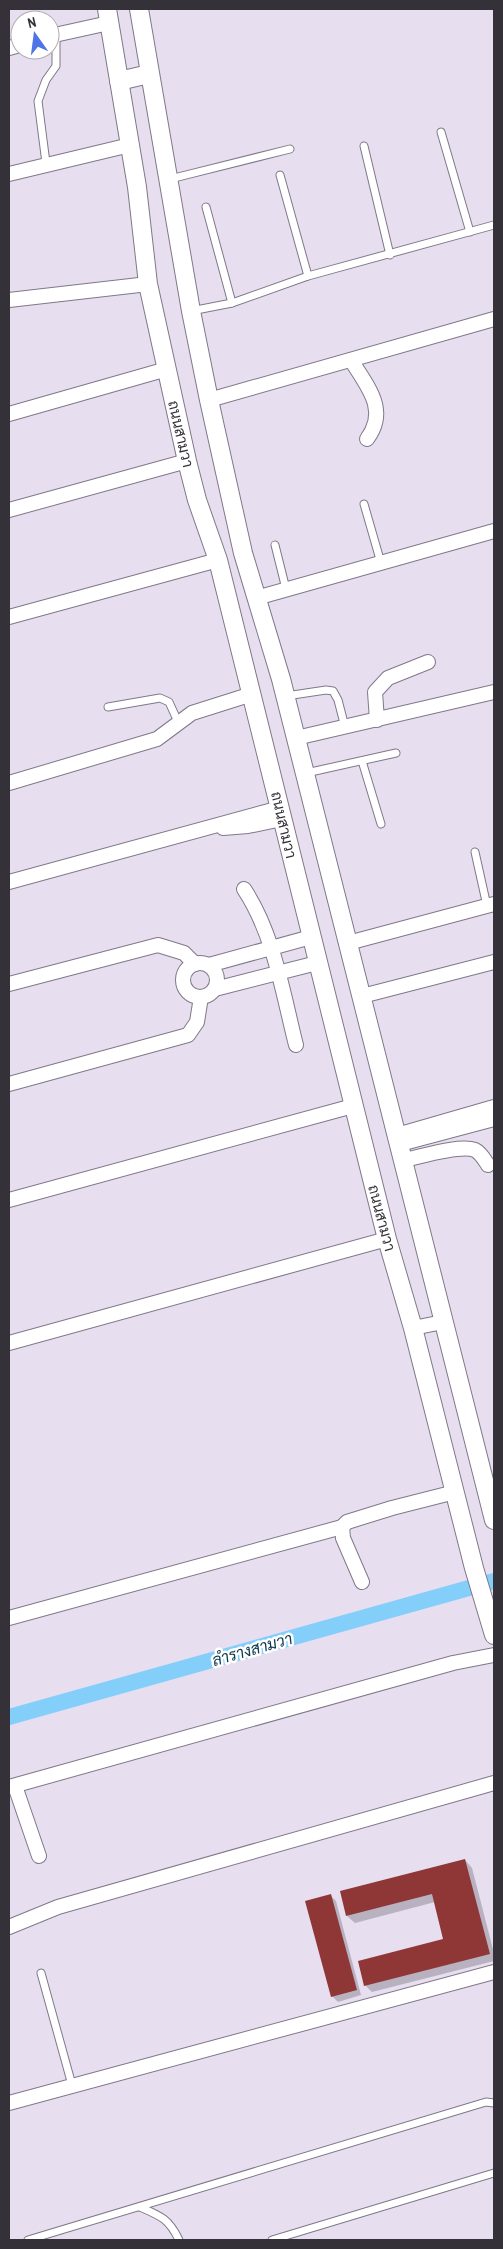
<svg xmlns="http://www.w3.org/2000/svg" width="503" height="2249" font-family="'Archivo Narrow',Sarabun,sans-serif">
  <rect width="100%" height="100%" fill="#e7def0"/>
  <!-- shadow -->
  <g fill="#0003">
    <path d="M465,1860L472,1868L494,1953V1961L372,1992L365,1985L445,1940L435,1902L355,1923L347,1916Z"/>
    <path d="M330,1895L336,1901L361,1995L338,2002L332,1996Z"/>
  </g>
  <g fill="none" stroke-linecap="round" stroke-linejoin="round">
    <!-- canal -->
    <path stroke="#84cffa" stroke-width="16" d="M9,1717L494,1581"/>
  </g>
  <!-- building -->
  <g fill="#8f3636">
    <path d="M465,1859L490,1954L364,1986L358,1961L443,1939L432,1894L346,1916L340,1891Z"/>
    <path d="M331,1894L357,1990L331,1997L305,1901Z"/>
  </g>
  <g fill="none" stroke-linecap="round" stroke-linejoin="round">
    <defs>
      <g id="service">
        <path d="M441,132L470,232"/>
        <path d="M364,146L390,255"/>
        <path d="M46,163L38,101L46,80L56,66V34"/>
        <path d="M280,175L308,276"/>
        <path d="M170,179L290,149"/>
        <path d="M206,207L232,303"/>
        <path d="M191,311L232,303L308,276L494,225"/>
        <path d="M364,504L381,563"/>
        <path d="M275,545L286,589"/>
        <path d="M286,696L326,690L333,691L338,700L345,727"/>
        <path d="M108,707L160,698L169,702L179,724"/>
        <path d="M362,761L381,824"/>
        <path d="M306,773L396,753"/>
        <path d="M475,852L487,906"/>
        <path d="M41,1973L72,2085"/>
        <path d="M140,2207C161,2216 169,2219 179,2240"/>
        <path d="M28,2240L486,2102L494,2103"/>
        <path d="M272,2240L494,2173"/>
      </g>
      <g id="minor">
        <path d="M50,36L109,23"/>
        <path d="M9,48L20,45"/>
        <path d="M9,174L130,145"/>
        <path d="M9,300L148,284"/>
        <path d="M351,360C367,386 389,410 367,439"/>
        <path d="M209,400L494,319"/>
        <path d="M9,414L167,369"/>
        <path d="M9,510L187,461"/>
        <path d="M256,598L494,531"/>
        <path d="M9,617L218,560"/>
        <path d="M377,720L375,692L388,678L428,662"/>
        <path d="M296,738L494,692"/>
        <path d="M9,783L157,739L192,713L252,694"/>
        <path d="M223,828L248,826L282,819"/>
        <path d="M9,882L280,808"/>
        <path d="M244,889C274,934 283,994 296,1045"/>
        <path d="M348,943L494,904"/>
        <circle cx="200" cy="980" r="17"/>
        <path d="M209,965L311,937"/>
        <path d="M9,984L158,945L184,953L195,964"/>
        <path d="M215,989L317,963"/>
        <path d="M362,996L494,962"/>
        <path d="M9,1084L188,1035L197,1022L201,997"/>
        <path d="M397,1135L494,1107"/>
        <path d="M400,1144L494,1119"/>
        <path d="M404,1160C420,1157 460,1144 475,1150C481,1153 484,1159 488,1165"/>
        <path d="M9,1200L353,1106"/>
        <path d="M413,1328L443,1322"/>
        <path d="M9,1343L387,1239"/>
        <path d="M362,1582L343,1538L342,1527L347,1522L392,1508L455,1492"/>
        <path d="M9,1618L342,1527"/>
        <path d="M15,1786L39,1856"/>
        <path d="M9,1787L453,1663L494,1655"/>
        <path d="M9,1927L58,1907L494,1783"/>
        <path d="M9,2103L494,1972"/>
      </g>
      <g id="tertiary">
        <path d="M107,9L137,187L148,284L187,461L197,500L218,560L387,1239L413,1328L474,1568L494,1635"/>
        <path d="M139,9L191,311L209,400L243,553L281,679L494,1520"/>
        <path d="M119,81L149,74"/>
      </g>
    </defs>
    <!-- service casing -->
    <use href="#service" stroke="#807888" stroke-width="9"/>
    <!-- minor casing -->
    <use href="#minor" stroke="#807888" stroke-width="16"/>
    <!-- tertiary casing -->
    <use href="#tertiary" stroke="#807888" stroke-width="20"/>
    <!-- service -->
    <use href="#service" stroke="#fff" stroke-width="7"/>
    <!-- minor -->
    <use href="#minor" stroke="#fff" stroke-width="14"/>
    <!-- tertiary -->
    <use href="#tertiary" stroke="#fff" stroke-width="18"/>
  </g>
  <g text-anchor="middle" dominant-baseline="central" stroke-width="5" stroke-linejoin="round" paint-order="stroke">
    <!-- street labels -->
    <g font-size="15" fill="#353138" stroke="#fff">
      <text transform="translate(181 434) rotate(77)">ถนนสามวา</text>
      <text transform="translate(284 825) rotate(77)">ถนนสามวา</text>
      <text transform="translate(382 1218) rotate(75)">ถนนสามวา</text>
    </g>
    <!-- water labels -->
    <g font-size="16" font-style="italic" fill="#0e394f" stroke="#fff">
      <text transform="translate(252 1649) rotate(-16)">ลำรางสามวา</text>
    </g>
  </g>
  <!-- border -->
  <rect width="503" height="2249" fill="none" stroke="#353138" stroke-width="20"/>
  <!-- north arrow -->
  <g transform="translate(35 35) rotate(346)"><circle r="24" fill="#ffffff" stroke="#aeadaf"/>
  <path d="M0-4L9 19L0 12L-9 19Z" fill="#4f74e7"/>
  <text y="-8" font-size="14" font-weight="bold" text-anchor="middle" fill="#353138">N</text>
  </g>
</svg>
